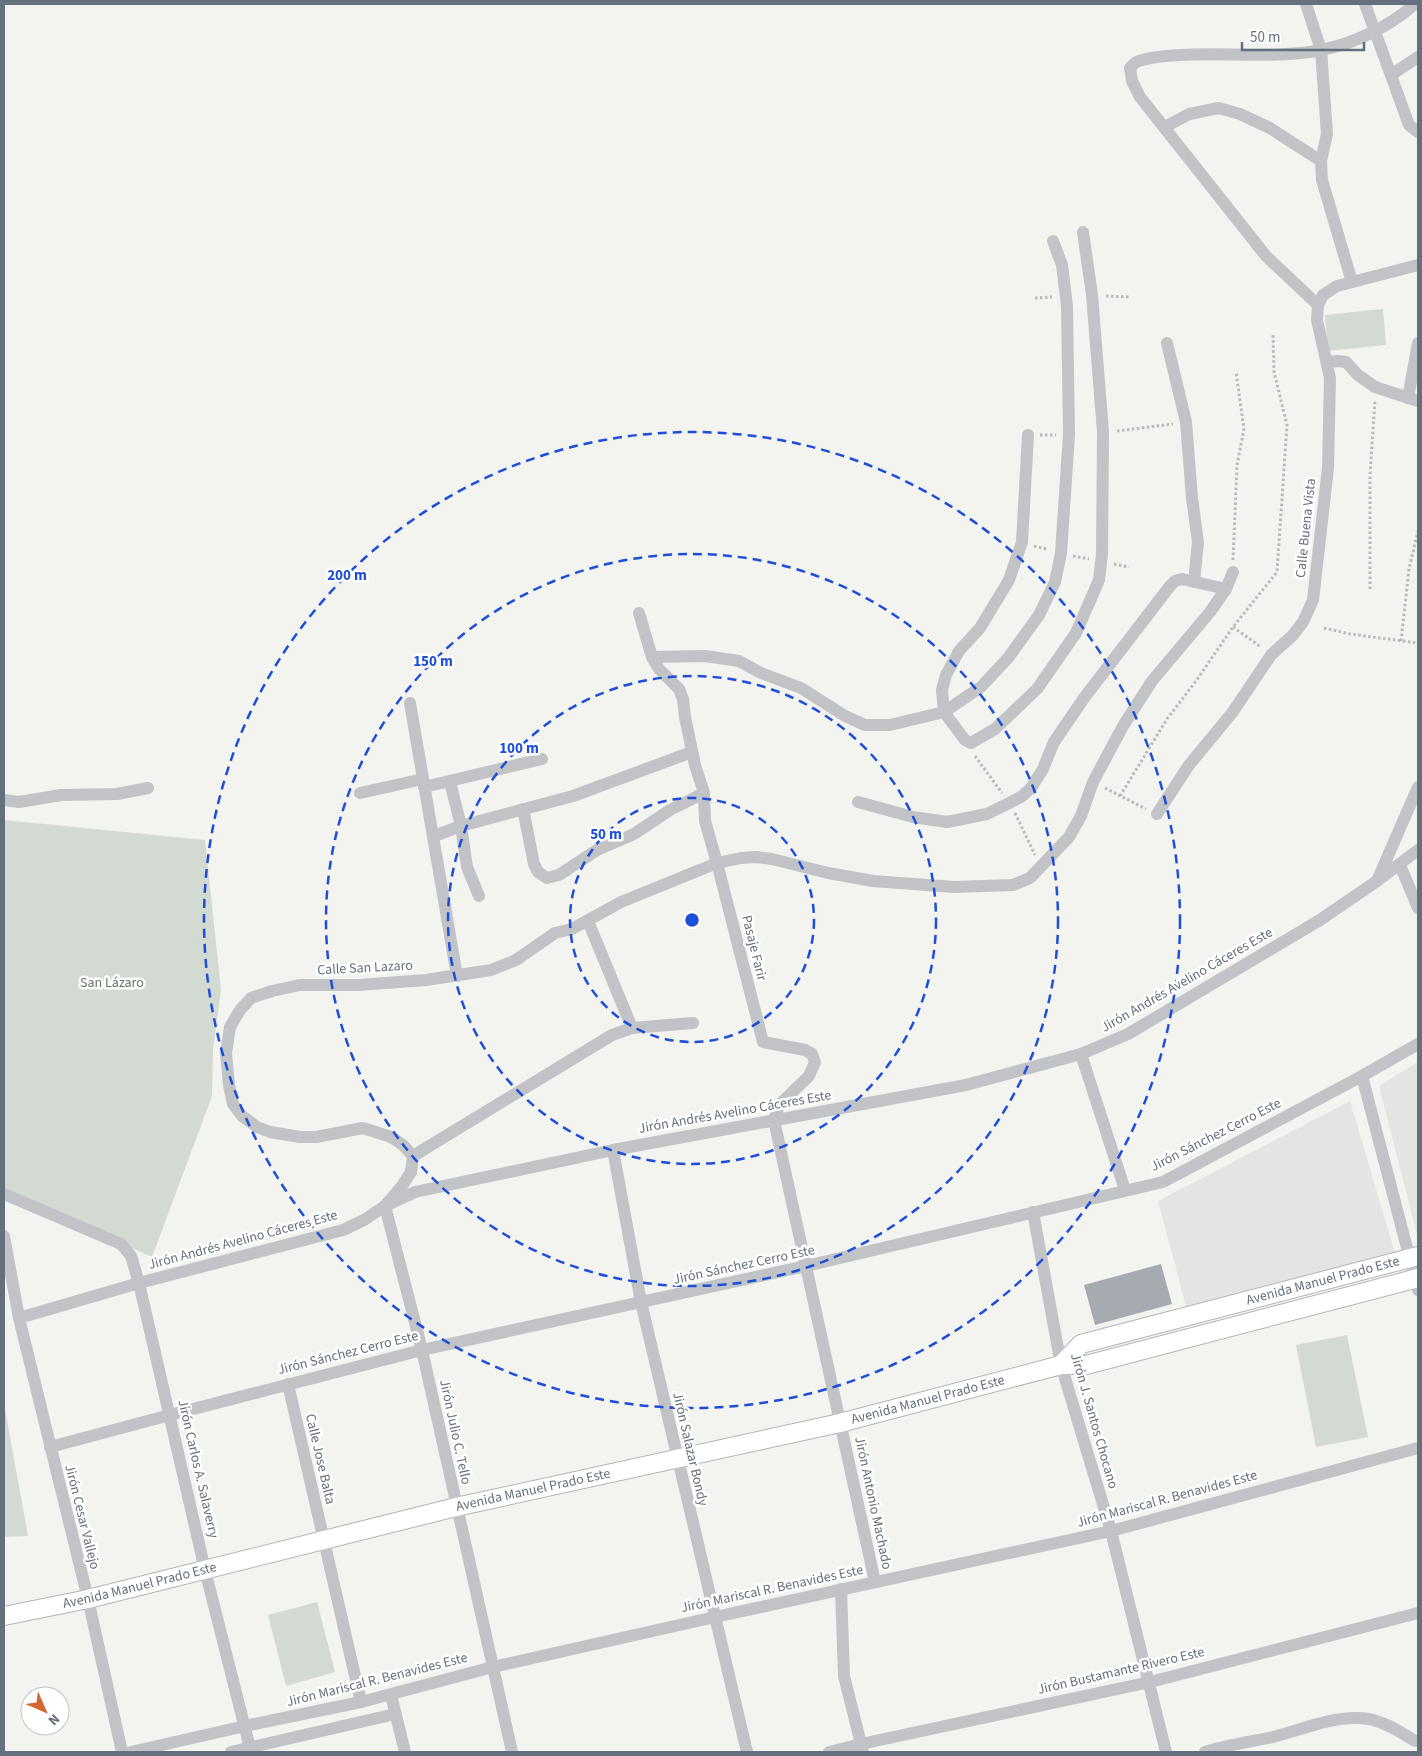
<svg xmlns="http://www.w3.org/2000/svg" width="1422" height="1756" font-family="'Source Sans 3',sans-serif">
  <rect width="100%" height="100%" fill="#f3f3ef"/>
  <!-- built -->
  <g fill="#e3e5e3">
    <path d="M1418,1062V1238L1379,1086Z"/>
    <path d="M1350,1101L1395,1253L1187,1310L1158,1201Z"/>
  </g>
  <!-- green -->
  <g fill="#d3dad1">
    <path d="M1383,309L1386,345L1328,351L1325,315Z"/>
    <path d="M4,820L205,840L221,990L213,1050L212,1096L152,1257L4,1191Z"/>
    <path d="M1347,1335L1368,1437L1316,1447L1296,1345Z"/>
    <path d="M4,1404L28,1536L4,1537Z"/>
    <path d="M317,1602L335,1672L286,1686L268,1615Z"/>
  </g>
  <!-- building -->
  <path fill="#a5abb1" d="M1161,1264L1172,1304L1095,1325L1084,1285Z"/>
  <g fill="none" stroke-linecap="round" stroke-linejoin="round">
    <defs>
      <g id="secondary">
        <path id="s1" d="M1061,1365L1081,1344L1418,1256"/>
        <path id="s2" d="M4,1616L88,1599L456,1507L840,1423L1061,1365H1086L1418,1278"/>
      </g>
    </defs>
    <!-- secondary casing -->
    <use href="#secondary" stroke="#b1b5b9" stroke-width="20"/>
    <!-- path -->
    <g stroke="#b8babc" stroke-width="3" stroke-dasharray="2.5 2.5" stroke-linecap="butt">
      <path d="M1106,296L1130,297"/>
      <path d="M1035,298L1052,297"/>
      <path d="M1117,431L1173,424"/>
      <path d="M1040,435H1056"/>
      <path d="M1034,546L1047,549"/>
      <path d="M1073,556L1089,559"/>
      <path d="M1233,560L1237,465L1244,429L1236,372"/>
      <path d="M1114,564L1129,567"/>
      <path d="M1370,589V475L1375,400"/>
      <path d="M1233,627L1261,647"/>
      <path d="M1324,628L1350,634L1418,643"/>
      <path d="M1401,641L1409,569L1418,531"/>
      <path d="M975,756L1002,793"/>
      <path d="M1105,788L1146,809"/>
      <path d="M1120,796L1167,719L1196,681L1233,627L1277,572L1287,425L1274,372L1273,334"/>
      <path d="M1015,813L1035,855"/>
    </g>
    <!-- street -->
    <g stroke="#c1c3c7" stroke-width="12">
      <path d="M1306,4L1321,50L1327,134L1321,161L1322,180L1352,282"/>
      <path d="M1365,4L1409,125L1418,132"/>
      <path d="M1391,75L1418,57"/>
      <path d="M1165,127L1189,114L1219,108L1240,114L1270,128L1321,161"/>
      <path d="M1318,305L1266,256L1140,97L1132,81L1130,68C1133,65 1135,62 1139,61C1152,56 1167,56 1180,55C1227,52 1275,59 1321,50C1354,44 1390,26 1415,4"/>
      <path d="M1167,343L1186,422L1192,498L1198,542L1194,582"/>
      <path d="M1328,362L1338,361L1346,362L1358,375L1375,387L1418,401"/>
      <path d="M1408,398L1418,343"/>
      <path d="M1028,435L1022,542L1009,580L980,628L959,651L946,675L942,690L944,712L965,740L971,743L995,729L1037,689L1076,633L1099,580L1102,554L1103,432L1092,295L1083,232"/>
      <path d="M639,613L652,657L659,669L679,689L683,699L685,717L695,765L704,793L705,821L717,863L763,1042L805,1050L812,1054L815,1062L809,1076L779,1105L774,1120L875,1582"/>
      <path d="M652,657L705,656L739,661L761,673L801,688L845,716L865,725H890L944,712L981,687L1008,658L1039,615L1055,582L1061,553L1069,435L1067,306L1062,265L1053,241"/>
      <path d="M410,703L457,976"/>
      <path d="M450,782L461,826L467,867L479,896"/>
      <path d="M424,787L542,759"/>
      <path d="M360,793L423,779"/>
      <path d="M4,800L19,802L61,795L117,794L148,788"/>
      <path d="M858,802L913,817L947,822L987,814L1021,797L1031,788L1043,769L1054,742L1084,698L1170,586L1175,581L1182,579L1226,589"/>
      <path d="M523,809L534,864L538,872L547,878L559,875L597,850L634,834L670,810L704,793"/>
      <path d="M1157,814L1189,765L1232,713L1271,655L1293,635L1303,622L1313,600L1328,468L1330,378L1317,320L1318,305L1323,295L1337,286L1418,265"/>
      <path d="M434,836L461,826L573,796L692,752"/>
      <path d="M1400,865L1418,908"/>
      <path d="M1377,881L1418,787"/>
      <path d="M588,921L632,1028"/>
      <path d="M1081,1054L1125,1190"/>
      <path d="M1362,1076L1418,1290"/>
      <path d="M613,1150L641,1302L747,1752"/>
      <path d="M413,1156L612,1035L632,1028L693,1023"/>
      <path d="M4,1194L121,1244L131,1256L139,1283L205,1570L250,1748"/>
      <path d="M1033,1212L1061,1365L1111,1531L1166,1752"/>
      <path d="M4,1236L19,1318L88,1599L122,1752"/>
      <path d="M19,1318L139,1283L343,1230L364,1220L385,1206L415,1192L613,1150L966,1085L1081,1054L1128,1034L1320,920L1377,881L1418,850"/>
      <path d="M288,1384L361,1702"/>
      <path d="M50,1447L170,1415L422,1350L806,1266L1163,1182L1362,1076L1418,1044"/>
      <path d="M841,1589L844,1676L863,1752"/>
      <path d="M391,1695L405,1752"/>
      <path d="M131,1752L245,1726L361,1702L493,1667L715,1617L1111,1531L1418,1448"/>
      <path d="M231,1752L395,1714"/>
      <path d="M512,1752L422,1350L385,1206L402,1186L411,1172L413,1156L403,1145L391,1137L363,1128L316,1137H300L270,1132L257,1127L242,1116L233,1104L229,1085L226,1053L230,1027L240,1010L251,998L272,991L300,985H359L426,980L491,970L516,960L555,933L572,929L621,902L717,863L741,858L756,857L772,859L828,873L873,881L954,887L1013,885L1030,878L1069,837L1081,816L1093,782L1123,726L1152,681L1210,612L1226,589L1233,572"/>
      <path d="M829,1752L861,1744L1150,1682L1418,1613"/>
      <path d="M1205,1752C1227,1745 1250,1742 1273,1737C1301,1730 1329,1717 1359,1718C1379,1718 1399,1731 1415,1741H1418"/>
    </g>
    <!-- secondary -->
    <use href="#secondary" stroke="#fff" stroke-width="18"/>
  </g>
  <!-- distance rings -->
  <g fill="none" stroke="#1d4ed8" stroke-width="2.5" stroke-dasharray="9 6">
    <circle cx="692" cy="920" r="122"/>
    <circle cx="692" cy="920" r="244"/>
    <circle cx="692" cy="920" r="366"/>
    <circle cx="692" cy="920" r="488"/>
  </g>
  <g text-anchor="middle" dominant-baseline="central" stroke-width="5" stroke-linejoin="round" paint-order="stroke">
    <!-- street labels -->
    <g font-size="14" fill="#65707e" stroke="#fff">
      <text transform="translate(1306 528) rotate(-84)">Calle Buena Vista</text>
      <text transform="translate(754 948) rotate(76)">Pasaje Farir</text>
      <text transform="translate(365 968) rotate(-3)">Calle San Lazaro</text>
      <text transform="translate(1187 980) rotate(-30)">Jirón Andrés Avelino Cáceres Este</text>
      <text transform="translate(735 1112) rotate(-10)">Jirón Andrés Avelino Cáceres Este</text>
      <text transform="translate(1216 1135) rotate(-27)">Jirón Sánchez Cerro Este</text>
      <text transform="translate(243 1240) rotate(-15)">Jirón Andrés Avelino Cáceres Este</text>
      <text transform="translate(744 1265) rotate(-12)">Jirón Sánchez Cerro Este</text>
      <text stroke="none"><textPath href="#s1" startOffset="279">Avenida Manuel Prado Este</textPath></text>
      <text transform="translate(348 1353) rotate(-14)">Jirón Sánchez Cerro Este</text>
      <text stroke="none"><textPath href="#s2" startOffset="949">Avenida Manuel Prado Este</textPath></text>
      <text transform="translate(1094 1421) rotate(74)">Jirón J. Santos Chocano</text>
      <text transform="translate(455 1432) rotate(78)">Jirón Julio C. Tello</text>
      <text transform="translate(690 1449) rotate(77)">Jirón Salazar Bondy</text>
      <text transform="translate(320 1459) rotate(77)">Calle Jose Balta</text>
      <text transform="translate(198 1469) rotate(77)">Jirón Carlos A. Salaverry</text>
      <text stroke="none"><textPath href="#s2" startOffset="544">Avenida Manuel Prado Este</textPath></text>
      <text transform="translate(1167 1499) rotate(-15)">Jirón Mariscal R. Benavides Este</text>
      <text transform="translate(873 1503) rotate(78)">Jirón Antonio Machado</text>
      <text transform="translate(82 1517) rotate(76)">Jirón Cesar Vallejo</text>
      <text stroke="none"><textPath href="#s2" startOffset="139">Avenida Manuel Prado Este</textPath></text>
      <text transform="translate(772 1589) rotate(-12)">Jirón Mariscal R. Benavides Este</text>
      <text transform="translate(1121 1671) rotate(-13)">Jirón Bustamante Rivero Este</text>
      <text transform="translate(377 1680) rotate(-14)">Jirón Mariscal R. Benavides Este</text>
    </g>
    <!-- park labels -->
    <g font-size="14" fill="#657663" stroke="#fff">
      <text x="112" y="983">San Lázaro</text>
    </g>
  </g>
  <circle cx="692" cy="920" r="8" fill="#1d4ed8" stroke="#fff" stroke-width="2.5"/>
  <g font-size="15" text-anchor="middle" font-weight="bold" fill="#1d4ed8" stroke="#fff" stroke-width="5" stroke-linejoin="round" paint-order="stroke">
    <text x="347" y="580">200 m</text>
    <text x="433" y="666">150 m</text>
    <text x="519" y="753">100 m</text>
    <text x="606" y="839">50 m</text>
  </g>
  <!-- border -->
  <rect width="1422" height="1756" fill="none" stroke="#65707e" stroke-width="10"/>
  <!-- north arrow -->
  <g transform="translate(45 1711) rotate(135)"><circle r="24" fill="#ffffff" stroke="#c1c6cb"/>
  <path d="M0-4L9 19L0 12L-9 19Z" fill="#d4662f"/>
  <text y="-8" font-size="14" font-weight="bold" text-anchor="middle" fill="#65707e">N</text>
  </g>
  <!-- scale -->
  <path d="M1242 42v8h122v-8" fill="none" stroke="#65707e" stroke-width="2.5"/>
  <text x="1250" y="42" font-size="15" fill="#65707e" stroke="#ffffff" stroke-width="4" paint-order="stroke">50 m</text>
</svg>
